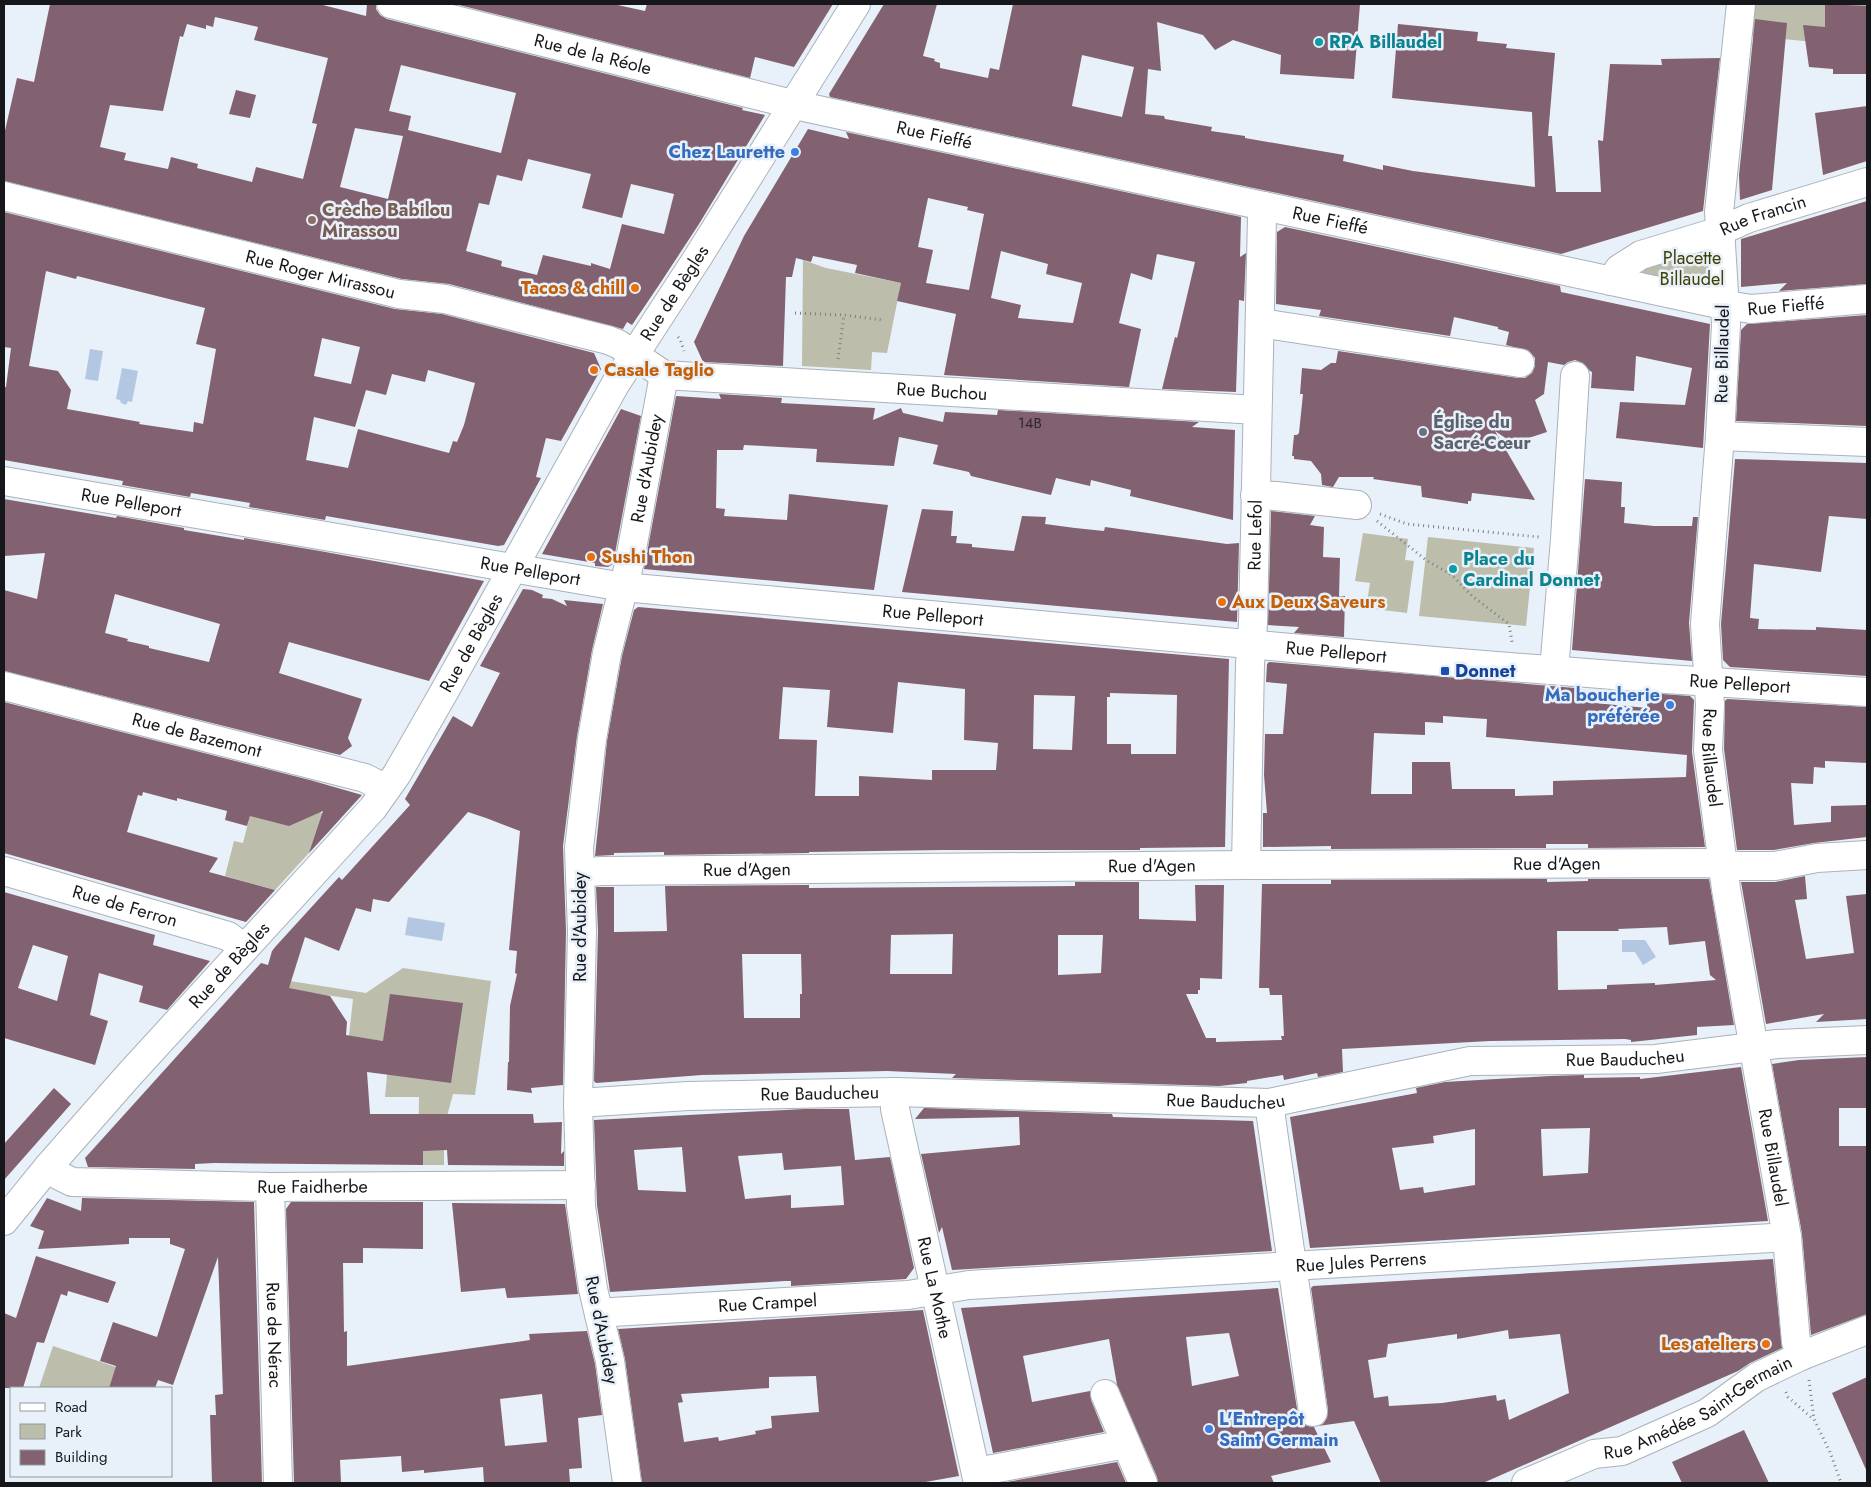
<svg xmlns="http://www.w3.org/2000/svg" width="1871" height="1487" font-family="Jost,sans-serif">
  <rect width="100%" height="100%" fill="#e8f0f9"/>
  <!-- green -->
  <g fill="#bcbdaa">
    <path d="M1755,4H1867V56L1814,42L1751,36Z"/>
    <path d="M1711,243V290L1641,279L1645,267Z"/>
    <path d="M803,260L826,268L901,283L887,353L872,352L871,370L802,366Z"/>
    <path d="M1363,533L1408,539L1405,560L1414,561L1407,613L1366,608L1370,583L1355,581Z"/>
    <path d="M1428,537L1534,548L1526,626L1419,616Z"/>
    <path d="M262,768L300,807L341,818L275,890L225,876L234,841L243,843Z"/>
    <path d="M403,968L491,981L475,1095L453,1094L444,1127V1165H418L419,1097H385L390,1042L349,1036L353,999L243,983L290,981L366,993Z"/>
    <path d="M53,1346L116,1367L109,1388H39Z"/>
  </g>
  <!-- water -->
  <g fill="#b3c6e2">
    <path d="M90,349L103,351L98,381L85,379Z"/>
    <path d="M122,368L138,371L132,402L128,401L126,405L121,403L120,400L116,399Z"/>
    <path d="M408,917L445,923L442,941L405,935Z"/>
    <path d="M1622,940H1645L1656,957L1643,965L1635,952H1622Z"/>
  </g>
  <!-- building -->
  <g fill="#826270" fill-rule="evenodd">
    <path d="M50,4H319L366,16L367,4H376V9L380,15L387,19L743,108L742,110L765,115L699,224L661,282L632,325L627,322L623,329L449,284L402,279L4,181V135L17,78L34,82ZM215,17L258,27L254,40L328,58L312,123L317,124L303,179L256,167L252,182L197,168L198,164L171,157L168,169L124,160L126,153L100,147L110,105L163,111L180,36L183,37L187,24L206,29V25L213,27ZM401,65L516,93L501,153L408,130L411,116L389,111ZM355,128L403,136L388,199L340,187ZM528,159L591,174L582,208L622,218L631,184L674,194L664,234L622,224L610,269L591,263V266L543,255L537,275L501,266L502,261L466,251L479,203L489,205L497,175L522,181Z"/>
    <path d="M455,4H613L645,11L647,4H833L794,67L755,57L750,78Z"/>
    <path d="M884,4H937L923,56L935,59L934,61L940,63V68L988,78L990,68L999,70L1013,4H1360L1354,79L1280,74L1281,55L1233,40L1215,50L1203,35L1157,22L1161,71L1148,69L1145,114L1164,116L1165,119L1212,127L1211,131L1245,136V138L1344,155L1343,161L1383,170V165L1413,171L1535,187L1532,112L1392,98L1398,24L1478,32L1477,41L1507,44L1506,48L1555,53L1548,136H1552L1556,192H1601L1598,140L1603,141L1610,64L1662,65L1661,59L1720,58L1703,211L1561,254L830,97L829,94ZM1082,55L1134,67L1122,117L1072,106Z"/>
    <path d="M1825,4L1867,6V74H1833V69L1809,67L1803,25L1825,27Z"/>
    <path d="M1755,19L1787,23L1772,190L1740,200L1739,175Z"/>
    <path d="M236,90L256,95L250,118L229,114Z"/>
    <path d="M1867,106V161L1823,175L1815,113Z"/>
    <path d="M808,129L849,139L846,132L1241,217L1240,257L1246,253L1244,301L1239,300L1236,392L1162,389L1175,337L1177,338L1195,262L1157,254L1152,280L1131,273L1119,323L1141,329L1129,387L944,375L956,314L897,301L901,283L855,273L857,265L813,256L811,262L796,258L792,277H786L783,366L703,362L694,342L744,236ZM928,198L968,207L967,210L984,214L969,290L926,283L933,250L918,247ZM1001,251L1048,264L1046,274L1082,283L1073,323L1018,318L1021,305L991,298Z"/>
    <path d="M1867,201V284L1779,291L1787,283L1741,287V239Z"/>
    <path d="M4,212L395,309L442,314L594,353L601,369L561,441L546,438L536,477L541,478L504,545L498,546L326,516L325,520L249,507L250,503L191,493L190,497L122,485L123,481L4,460V387H6L11,348L4,347ZM46,271L76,279L77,276L205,308L196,344L216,349L203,424L194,422L193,432L139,424L140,422L67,409L71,390L58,371L29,366ZM322,338L360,347L351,384L314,376ZM428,370L475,383L464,425L457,442L453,441L449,453L358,429L348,468L306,460L314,417L355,427L366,390L386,395L392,374L425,382Z"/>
    <path d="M1285,227L1560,286L1561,292L1710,324L1703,448L1616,438L1620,402L1685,405L1692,368L1636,356L1634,391L1591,388L1592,372L1590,371L1583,363L1575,360L1568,362L1564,365L1548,362L1544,394L1535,400L1547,432L1513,443L1495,431L1535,500L1472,493L1471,501H1468V504L1422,497L1421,486L1373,479L1374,477H1339L1333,487L1322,485L1321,474L1311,461L1294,459V456H1292L1294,435H1297L1299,433L1303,394H1300L1302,368L1321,370L1331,363H1336L1338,351L1518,378H1525L1532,373L1535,366V358L1529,351L1506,345L1509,332L1498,329V327L1454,317L1450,336L1319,316L1321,310L1276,304L1277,232Z"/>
    <path d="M1867,315V426L1736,421L1741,330L1747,324Z"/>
    <path d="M719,394L782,398L781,403L875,408L873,420L901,408L903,413L943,422L945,412L997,415L998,410L1199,422L1192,427L1235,430L1233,520L1130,496L1131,490L1091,480L1090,486L1056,478L1051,495L971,476L969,472L933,464L938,445L899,437L894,466L816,462L817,449L744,445L743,450H717L716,508L725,509L724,516L787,520L789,494L888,505L874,590L644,569L676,396L721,399Z"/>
    <path d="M621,409L641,416L613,564L608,567L595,566V563L542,554Z"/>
    <path d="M1735,459L1867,463V519L1829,516L1821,572L1754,564L1750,618L1759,619L1758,629L1816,630V627L1867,630V676L1730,667L1723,660L1721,624Z"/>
    <path d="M1585,479L1622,482L1621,507H1625L1624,523L1654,526H1692L1693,517H1698L1689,623L1692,661L1572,650Z"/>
    <path d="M4,499L116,518L117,516L184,528V530L244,540V538L320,551L484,581L429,681L289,642L279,673L362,699L348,738L352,746L340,755L4,671V590L37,599L45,553L4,556ZM115,594L220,624L209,662L149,648V646L127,641L128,639L105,633Z"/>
    <path d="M922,509L953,511L951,536H957L956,543L972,544V547L1014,551L1022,516L1046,517L1045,524L1075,528L1104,531L1105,527L1227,544L1239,543L1237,622L902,592Z"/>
    <path d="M1271,511L1315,516L1310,525L1324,527L1323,557L1340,558L1339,596H1345L1344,637L1294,633L1299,627L1268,625Z"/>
    <path d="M523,589L532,590L543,595L542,598L552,599L567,606L564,600L603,604L592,650L577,736L563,846L566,931L563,1085L531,1088L532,1093L507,1090L508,1062H509L510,1006L517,974L515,973L517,951L509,950L520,831L486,818L468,812L389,902L373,899L371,912L356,908L339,951L305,937L289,988L330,996L347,1022L346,1035L383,1041L390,994L463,1003L451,1083L367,1072L370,1114H533L534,1123L562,1122L561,1154L564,1151V1166L448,1165L447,1150L423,1151V1165L214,1163L195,1164V1169L88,1167L85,1158L261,963L268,965L272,951L276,946L339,877L342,880L410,805L405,799L453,716L472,727L500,673L480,666Z"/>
    <path d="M638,607L1229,659L1225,847L1140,848V850H942L809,852V853L664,855V852L614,853V855L595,856L607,741L622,656L634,610ZM898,682L965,689L964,740L998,743L996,770H932V780L859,776V796H815L817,740L779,739L783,687L830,690L827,727L893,733ZM1110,693L1177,695L1176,754H1131V744H1107V697H1110ZM1034,695L1075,696L1072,750L1033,749Z"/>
    <path d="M1269,662L1575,688L1574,701L1647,708L1648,693L1690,696L1694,700L1692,752L1705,847L1588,848V844H1546V848L1331,849V846L1263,847V813H1267L1264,775L1265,734H1283L1287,684L1266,682L1267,664ZM1443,716L1487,719L1486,737L1687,755L1686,777L1553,781V795L1515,796V789H1452L1450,762H1412V794H1371L1374,733L1425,735V722L1443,723Z"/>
    <path d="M1727,699L1867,707V763L1825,761V768L1814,767L1813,784L1791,783L1794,825L1831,822V806L1867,805V837L1814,843L1774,850H1737L1724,749L1725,701Z"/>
    <path d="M4,702L310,780L362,795L309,853L323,811L289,826L250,816L247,826L225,820L227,811L177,798V801L143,792L142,796L138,795L127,832L218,858L209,872L275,890L246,922L4,853Z"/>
    <path d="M1805,876L1807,899L1795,900L1806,959L1854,953L1846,896L1867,894V1019L1816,1022L1824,1014L1766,1024L1741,882H1775Z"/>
    <path d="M1547,879V882L1588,881V879H1709L1734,1025L1697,1027V1035L1631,1042V1040L1625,1039L1490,1041L1342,1049L1343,1072L1318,1077L1317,1073L1284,1080L1283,1075L1247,1081V1083L1219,1086L952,1078L956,1074L887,1071L702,1075L596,1083L594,1081L598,931L596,887H614V932L667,931L665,886L809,885V888L1075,886V882H1139V919L1196,921L1195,885H1224L1222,979L1200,978V990H1198V994H1186L1206,1038H1216V1042L1282,1040L1281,1036H1284L1282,995H1270L1269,988H1259L1262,884H1331V880ZM1667,927L1669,945L1705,941L1710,975L1716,980L1655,985V983L1607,985V989L1558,990L1557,931H1619L1618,929ZM953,934L952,974H890L891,935ZM1058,935H1103L1101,973L1058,975ZM742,954H801L802,994H800V1018H744Z"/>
    <path d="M4,892L155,935L153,945L210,961L167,1010L139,1002L143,986L99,973L90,1015L108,1021L95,1065L4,1038ZM33,945L68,956L57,1001L18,988Z"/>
    <path d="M1867,1057V1108H1839V1146H1867V1314L1811,1335L1802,1234L1772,1064L1799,1060Z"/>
    <path d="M1741,1067L1768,1221L1310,1248L1290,1117L1417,1093L1416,1088L1445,1082L1550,1076L1584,1075V1078L1640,1077V1079ZM1590,1128L1588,1173L1543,1176L1541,1129ZM1475,1129V1185L1424,1193L1423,1187L1400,1190L1392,1148L1434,1143L1433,1136Z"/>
    <path d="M54,1088L71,1104L4,1180V1144Z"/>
    <path d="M924,1108L1112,1114L1113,1117L1253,1121L1272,1251L952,1270L942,1227L939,1233L921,1154L1020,1145L1019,1117L915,1119Z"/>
    <path d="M804,1109H849L855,1160L890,1157L914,1268L906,1279L791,1286V1281H785L610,1292L597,1205L594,1120ZM682,1147L686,1192L638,1190L634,1150ZM782,1153L784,1170L841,1166L844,1205L791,1208V1195L745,1199L738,1156Z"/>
    <path d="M47,1198L81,1211L82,1198L254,1202L262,1483H212L210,1415H216L215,1395L223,1394L218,1257L173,1385L158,1380L155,1388H109L116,1366L100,1361L113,1322L157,1337L185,1249L170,1244V1238H129V1244L38,1249L44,1231L30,1226Z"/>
    <path d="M291,1202H423V1249L363,1248V1263H343L344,1332L347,1331V1366L530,1340L529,1334L587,1331L595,1364L602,1415L578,1418L582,1468L569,1469L570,1483H484L483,1467L424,1473V1470L402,1472L401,1456L340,1460L341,1483H294L286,1209ZM542,1394L547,1442L505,1446L500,1399Z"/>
    <path d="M452,1203L565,1204L578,1294L507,1298L505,1288L461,1292Z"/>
    <path d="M36,1256L116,1282L108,1303L68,1291L67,1296L61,1294L44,1343L37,1342L23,1388H4V1313L16,1318Z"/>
    <path d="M1773,1259L1782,1348L1750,1363L1738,1371L1483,1483H1381L1354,1421L1318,1426L1323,1424L1327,1418L1328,1410L1311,1288L1313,1286ZM1508,1330L1509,1339L1560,1334L1569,1393L1509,1420L1505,1399L1497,1401L1496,1395L1442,1403L1389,1406L1388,1396L1374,1398L1368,1360L1386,1357L1388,1344L1457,1334V1339Z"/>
    <path d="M1278,1288L1298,1415L1301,1422L1307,1426L1314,1427L1331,1462L1271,1476L1274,1483H1158L1157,1477L1117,1385L1109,1339L1023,1356L1032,1402L1090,1391L1091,1400L1104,1432L993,1453L961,1308ZM1229,1333L1239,1376L1192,1386L1186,1337Z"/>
    <path d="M923,1310L959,1476L920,1483H642L625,1359L618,1329ZM816,1376L819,1412L771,1416L772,1428L755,1431L756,1434L719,1441L718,1437L684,1442L678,1403L683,1402L681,1394L769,1388V1377Z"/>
    <path d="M1867,1377V1472L1832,1393Z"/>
    <path d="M1744,1430L1769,1483H1682L1672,1462Z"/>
    <path d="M1117,1462L1126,1483H1001Z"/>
  </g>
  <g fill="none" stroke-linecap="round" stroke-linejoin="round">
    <defs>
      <g id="minor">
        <path id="s1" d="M391,4L804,107L1714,303L1751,309L1867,299"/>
        <path id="s2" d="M1741,4L1719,212L1726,325L1720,436L1705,624L1710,705L1708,750L1726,889L1787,1237L1796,1342L1801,1356"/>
        <path id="s3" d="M4,196L399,294L445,299L608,340L618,344L664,375L1257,410"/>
        <path id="s4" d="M1611,281L1619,269L1641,255L1720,231L1749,218L1867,182"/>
        <path d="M1260,323L1520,363"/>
        <path d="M1720,436L1867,442"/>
        <path id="s5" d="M4,481L623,587L1434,661L1651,678L1867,692"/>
        <path d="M1255,495L1276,496L1357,505"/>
        <path d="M1554,670L1565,539L1575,376"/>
        <path id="s6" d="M4,686L365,778L386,789"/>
        <path id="s7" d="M1246,865L1250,664L1253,623L1262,216L1264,206"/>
        <path id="s8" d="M4,871L228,936L244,948"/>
        <path id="s9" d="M581,873L601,871L1246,865L1707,863L1738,866H1775L1817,858L1867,855"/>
        <path id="s10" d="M895,1092V1109L978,1483"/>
        <path id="s11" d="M578,1103L688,1096L895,1092L1269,1103L1470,1061L1656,1059L1777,1044L1867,1040"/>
        <path d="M1269,1103L1313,1412"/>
        <path id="s12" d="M48,1167L58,1175L72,1182L270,1187L581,1185"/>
        <path id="s13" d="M270,1187L278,1483"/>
        <path id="s14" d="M4,1221L48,1167L128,1076L373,808L397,774L444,692L616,383L698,257L856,4"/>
        <path id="s15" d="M599,1314L612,1312L908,1295L969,1285L1787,1237"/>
        <path d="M1105,1394L1143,1483"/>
        <path d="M976,1472L1126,1444"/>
        <path id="s16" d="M627,1483L610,1361L593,1289L581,1206L578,1103L582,931L579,848L592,739L607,653L629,565L664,375"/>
        <path id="s17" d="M1526,1483L1594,1454L1622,1451L1707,1413L1757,1377L1801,1356L1867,1330"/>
      </g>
    </defs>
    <!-- minor casing -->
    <use href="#minor" stroke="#aab2ba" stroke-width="30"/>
    <!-- path -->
    <g stroke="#7c8087" stroke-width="3" stroke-dasharray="1 4" stroke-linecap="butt">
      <path d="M795,313L844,315L883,320"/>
      <path d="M678,337L680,339L684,351"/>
      <path d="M838,359L844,315"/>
      <path d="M1380,514L1407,524L1539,537"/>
      <path d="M1377,521L1426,560L1452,575L1472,596L1509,624L1512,642"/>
      <path d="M1809,1380L1814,1419L1830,1452L1841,1483"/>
      <path d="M1786,1392L1788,1397L1813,1419"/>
    </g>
    <!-- minor -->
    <use href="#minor" stroke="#fff" stroke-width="28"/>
  </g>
  <!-- markers -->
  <g fill="#0f9aa8" stroke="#e8f0f9" stroke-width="2">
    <circle cx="1319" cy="42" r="5"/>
    <circle cx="1453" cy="569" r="5"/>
  </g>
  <g fill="#3f7fe0" stroke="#e8f0f9" stroke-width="2">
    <circle cx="795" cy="152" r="5"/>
    <circle cx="1670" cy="705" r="5"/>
    <circle cx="1209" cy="1429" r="5"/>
  </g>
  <circle fill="#8d6e63" stroke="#e8f0f9" stroke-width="2" cx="312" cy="220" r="5"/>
  <g fill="#e8710a" stroke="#e8f0f9" stroke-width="2">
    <circle cx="635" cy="288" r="5"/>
    <circle cx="594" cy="370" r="5"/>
    <circle cx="591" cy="557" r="5"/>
    <circle cx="1222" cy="602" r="5"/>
    <circle cx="1766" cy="1344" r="5"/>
  </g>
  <circle fill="#6b7280" stroke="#e8f0f9" stroke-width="2" cx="1423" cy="432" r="5"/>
  <rect fill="#1a4fb4" stroke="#e8f0f9" stroke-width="2" x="1440" y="666" width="10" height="10" rx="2.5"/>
  <g text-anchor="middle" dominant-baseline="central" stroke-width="5" stroke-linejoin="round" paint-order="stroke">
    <!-- number labels -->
    <g font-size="15" fill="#302a30">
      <text x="1030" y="423">14B</text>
    </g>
    <!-- culture labels -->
    <g font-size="18" font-weight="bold" fill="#0d838f" stroke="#e8f0f9" text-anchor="start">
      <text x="1329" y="42">RPA Billaudel</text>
      <text x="1463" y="559">Place du<tspan x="1463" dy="21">Cardinal Donnet</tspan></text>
    </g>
    <!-- street labels -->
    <g font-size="18" fill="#15171b" stroke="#e8f0f9">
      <text stroke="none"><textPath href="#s1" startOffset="208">Rue de la Réole</textPath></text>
      <text stroke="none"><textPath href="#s1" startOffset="559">Rue Fieffé</textPath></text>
      <text stroke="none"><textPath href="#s4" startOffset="169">Rue Francin</textPath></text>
      <text stroke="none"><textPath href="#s1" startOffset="964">Rue Fieffé</textPath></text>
      <text stroke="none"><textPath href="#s3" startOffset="326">Rue Roger Mirassou</textPath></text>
      <text stroke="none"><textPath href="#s14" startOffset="1151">Rue de Bègles</textPath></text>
      <text stroke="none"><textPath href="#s1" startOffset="1429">Rue Fieffé</textPath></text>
      <text transform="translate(1722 354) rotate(-89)">Rue Billaudel</text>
      <text stroke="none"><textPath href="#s3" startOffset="966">Rue Buchou</textPath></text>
      <text stroke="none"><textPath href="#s16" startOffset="1025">Rue d'Aubidey</textPath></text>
      <text stroke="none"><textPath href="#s5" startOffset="129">Rue Pelleport</textPath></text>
      <text stroke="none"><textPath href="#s7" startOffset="330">Rue Lefol</textPath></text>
      <text stroke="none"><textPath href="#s5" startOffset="534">Rue Pelleport</textPath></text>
      <text stroke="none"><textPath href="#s5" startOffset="939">Rue Pelleport</textPath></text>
      <text stroke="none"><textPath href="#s14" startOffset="746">Rue de Bègles</textPath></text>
      <text stroke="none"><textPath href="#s5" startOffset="1344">Rue Pelleport</textPath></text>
      <text stroke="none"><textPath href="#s5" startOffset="1749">Rue Pelleport</textPath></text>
      <text stroke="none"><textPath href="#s6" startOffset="199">Rue de Bazemont</textPath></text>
      <text stroke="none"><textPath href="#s2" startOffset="756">Rue Billaudel</textPath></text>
      <text stroke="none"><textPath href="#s9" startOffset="976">Rue d'Agen</textPath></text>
      <text stroke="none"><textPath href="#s9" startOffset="571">Rue d'Agen</textPath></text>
      <text stroke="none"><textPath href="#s9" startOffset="166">Rue d'Agen</textPath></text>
      <text stroke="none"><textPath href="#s8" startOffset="126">Rue de Ferron</textPath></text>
      <text transform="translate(580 927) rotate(-90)">Rue d'Aubidey</text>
      <text stroke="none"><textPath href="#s14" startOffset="341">Rue de Bègles</textPath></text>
      <text stroke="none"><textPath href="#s11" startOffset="1052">Rue Bauducheu</textPath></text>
      <text stroke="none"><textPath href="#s11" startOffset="242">Rue Bauducheu</textPath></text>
      <text stroke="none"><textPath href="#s11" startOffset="648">Rue Bauducheu</textPath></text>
      <text stroke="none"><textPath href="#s2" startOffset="1161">Rue Billaudel</textPath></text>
      <text stroke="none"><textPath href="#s12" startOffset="269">Rue Faidherbe</textPath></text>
      <text stroke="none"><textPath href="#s15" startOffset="764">Rue Jules Perrens</textPath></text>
      <text stroke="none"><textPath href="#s10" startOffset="200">Rue La Mothe</textPath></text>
      <text stroke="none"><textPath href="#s15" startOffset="169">Rue Crampel</textPath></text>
      <text transform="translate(602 1330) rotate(79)">Rue d'Aubidey</text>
      <text stroke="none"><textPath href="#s13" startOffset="148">Rue de Nérac</textPath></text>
      <text stroke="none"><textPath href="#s17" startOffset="189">Rue Amédée Saint-Germain</textPath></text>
    </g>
    <!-- shop labels -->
    <g font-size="18" font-weight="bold" fill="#366cbe" stroke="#e8f0f9" text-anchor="end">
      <text x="785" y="152">Chez Laurette</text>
      <text x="1660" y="695">Ma boucherie<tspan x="1660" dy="21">préférée</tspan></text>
      <text x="1219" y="1419" text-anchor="start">L'Entrepôt<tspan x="1219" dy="21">Saint Germain</tspan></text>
    </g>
    <!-- education labels -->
    <g font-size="18" font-weight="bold" fill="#785e54" stroke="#e8f0f9" text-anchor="start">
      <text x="322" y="210">Crèche Babilou<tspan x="322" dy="21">Mirassou</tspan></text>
    </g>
    <!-- park labels -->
    <g font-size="18" fill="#404005" stroke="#e8f0f9">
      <text x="1692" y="258">Placette<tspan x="1692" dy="21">Billaudel</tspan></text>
    </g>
    <!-- food labels -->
    <g font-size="18" font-weight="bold" fill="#c56008" stroke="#e8f0f9" text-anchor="start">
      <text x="625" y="288" text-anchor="end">Tacos &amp; chill</text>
      <text x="604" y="370">Casale Taglio</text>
      <text x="601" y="557">Sushi Thon</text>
      <text x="1232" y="602">Aux Deux Saveurs</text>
      <text x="1756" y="1344" text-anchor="end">Les ateliers</text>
    </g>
    <!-- worship labels -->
    <g font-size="18" font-weight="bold" fill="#5b616d" stroke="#e8f0f9" text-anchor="start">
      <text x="1433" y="422">Église du<tspan x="1433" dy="21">Sacré-Cœur</tspan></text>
    </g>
    <!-- transit labels -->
    <g font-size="18" font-weight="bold" fill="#164399" stroke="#e8f0f9" text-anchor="start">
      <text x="1455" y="671">Donnet</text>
    </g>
  </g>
  <!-- border -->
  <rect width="1871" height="1487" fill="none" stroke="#15171b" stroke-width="10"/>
  <!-- legend -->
  <rect x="10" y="1387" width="162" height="90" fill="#e8f0f9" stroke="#9499a0"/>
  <rect x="20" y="1403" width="25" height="8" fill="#ffffff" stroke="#9499a0"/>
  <text x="55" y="1412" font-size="15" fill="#15171b">Road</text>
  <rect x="20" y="1424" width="25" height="15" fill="#bcbdaa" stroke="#9499a0"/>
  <text x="55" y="1437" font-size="15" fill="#15171b">Park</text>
  <rect x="20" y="1450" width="25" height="15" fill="#826270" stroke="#9499a0"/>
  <text x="55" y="1462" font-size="15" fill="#15171b">Building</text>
</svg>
